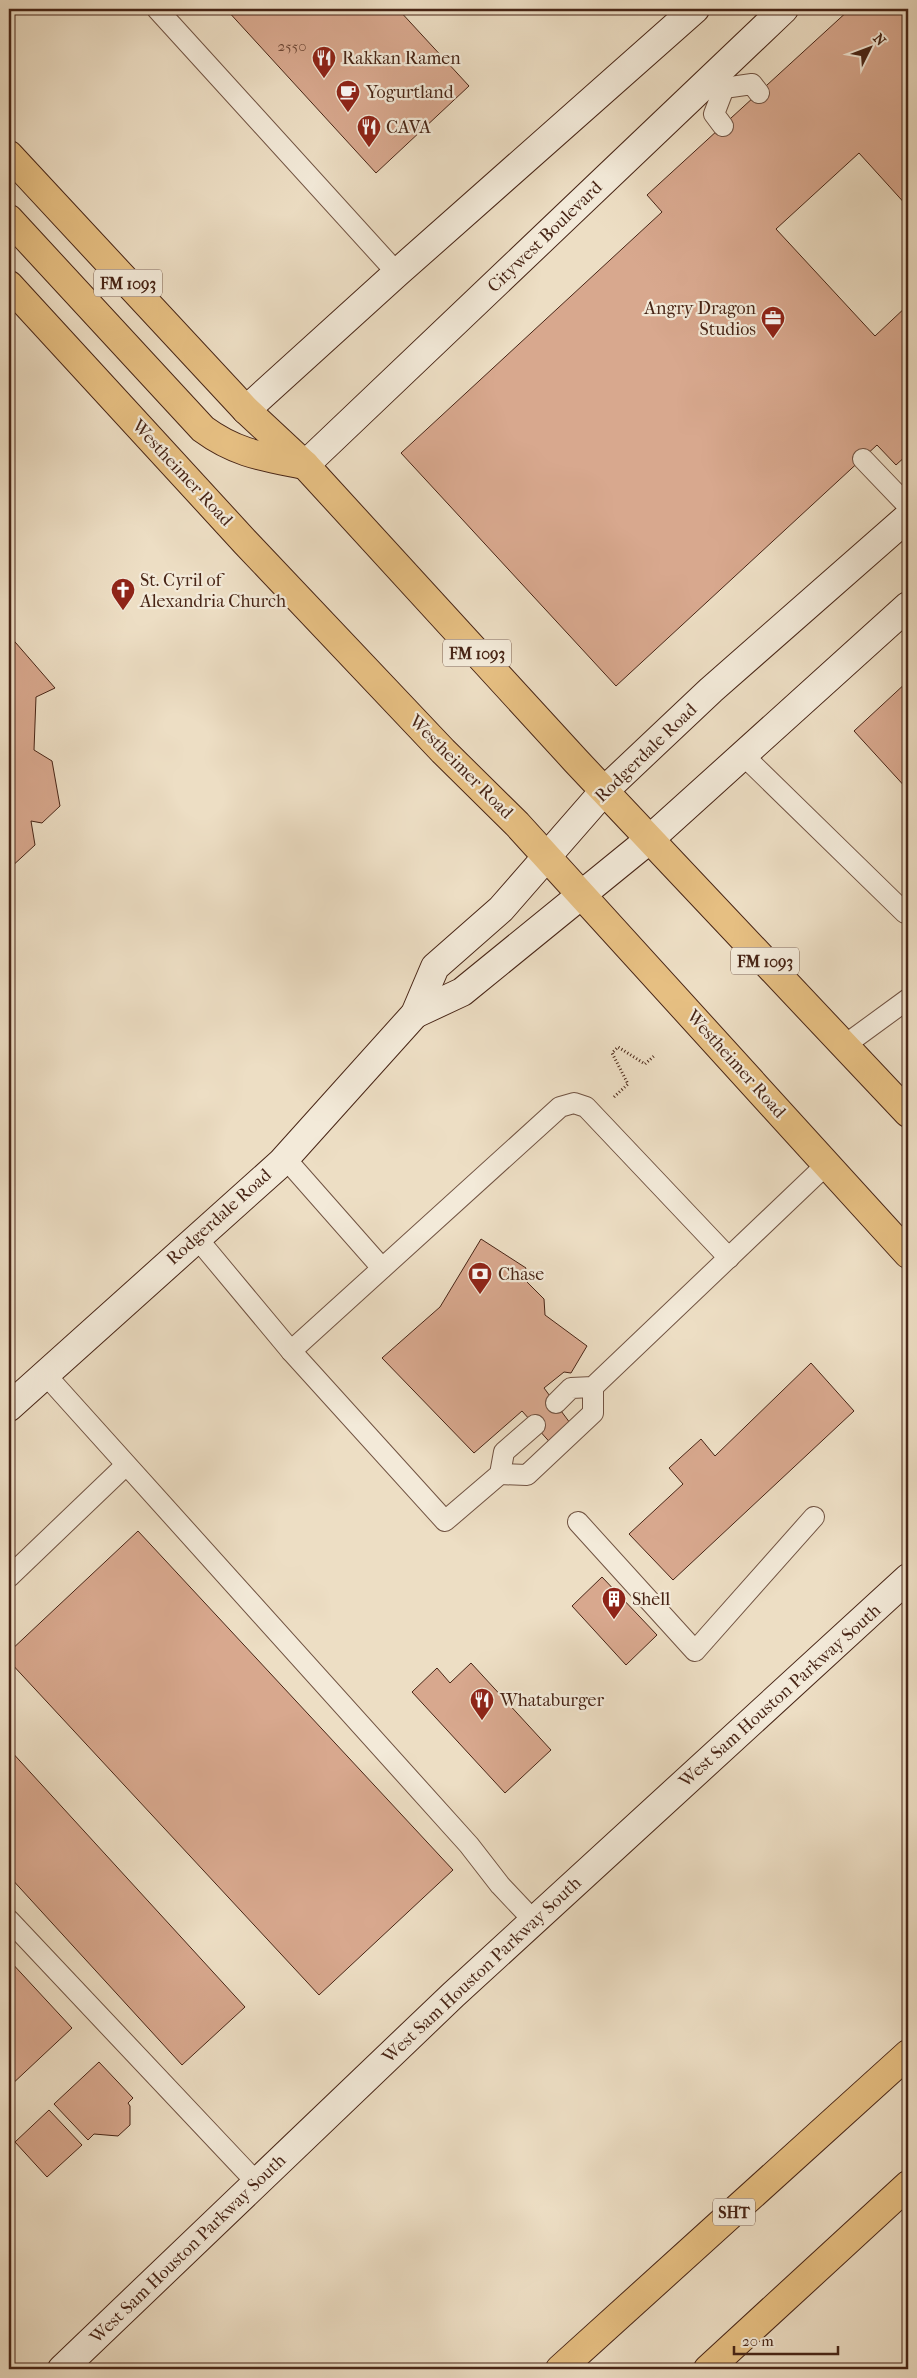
<svg xmlns="http://www.w3.org/2000/svg" width="917" height="2378" font-family="'IM FELL French Canon',serif">
  <rect width="100%" height="100%" fill="#eddec4"/>
  <filter id="stains"><feTurbulence type="fractalNoise" baseFrequency=".004" numOctaves="4"/><feColorMatrix values="0 0 0 0 .2 0 0 0 0 .09 0 0 0 0 .02 0 0 0 .5 -.17"/></filter>
  <radialGradient id="worn" r=".72"><stop offset=".6" stop-color="#630" stop-opacity="0"/><stop offset="1" stop-color="#630" stop-opacity=".3"/></radialGradient>
  <!-- building -->
  <g fill="#d8a88e" stroke="#482516">
    <path d="M226,9H398L469,86L376,173Z"/>
    <path d="M850,9H908V207L859,153L776,229L875,336L908,305V454L896,465L877,445L616,686L401,453L662,212L647,195Z"/>
    <path d="M9,635L55,688L36,697L34,750L52,761L60,806L42,823L31,821L35,845L9,869Z"/>
    <path d="M908,681V790L854,731Z"/>
    <path d="M481,1239L526,1268L522,1277L544,1299L545,1315L587,1346L571,1373L564,1372L544,1388L573,1427L554,1447L522,1411L474,1453L382,1358L440,1307Z"/>
    <path d="M811,1363L854,1411L673,1580L629,1534L683,1484L669,1468L701,1439L715,1456Z"/>
    <path d="M138,1531L453,1870L319,1995L9,1661V1652Z"/>
    <path d="M602,1577L657,1635L626,1665L572,1606Z"/>
    <path d="M471,1663L551,1750L505,1793L412,1692L437,1668L450,1683Z"/>
    <path d="M9,1749L245,2007L182,2065L9,1876Z"/>
    <path d="M9,1960L72,2028L9,2087Z"/>
    <path d="M99,2062L133,2098L128,2103L130,2106V2125L118,2136L94,2134L88,2140L54,2104Z"/>
    <path d="M49,2110L82,2145L47,2177L15,2142Z"/>
  </g>
  <g fill="none" stroke-linecap="round" stroke-linejoin="round">
    <defs>
      <g id="lane">
        <path d="M157,9L397,273"/>
        <path d="M724,88L752,84L759,93"/>
        <path d="M723,126L714,114L724,88"/>
        <path d="M863,459L908,506"/>
        <path d="M743,755L905,913L908,910"/>
        <path d="M845,1045L908,999"/>
        <path d="M285,1158L382,1268"/>
        <path d="M196,1237L291,1351L445,1521L500,1474L504,1452L535,1425"/>
        <path d="M291,1351L560,1107L574,1103L586,1107L729,1258"/>
        <path d="M44,1373L469,1845L500,1885L534,1921"/>
        <path d="M556,1403L571,1388L593,1387L827,1164"/>
        <path d="M500,1474L527,1475L593,1413V1387"/>
        <path d="M578,1522L695,1651L814,1517"/>
        <path d="M9,1577L126,1465"/>
        <path d="M9,1920L257,2183"/>
      </g>
      <g id="secondary">
        <path d="M246,410L397,273L695,9"/>
        <path d="M305,465L784,9"/>
        <path d="M415,1014L462,992L650,839L908,606"/>
        <path d="M9,1407L281,1163L415,1014L435,967L501,909L604,791L711,690L908,517"/>
        <path d="M62,2369L453,1995L908,1578"/>
      </g>
      <g id="primary">
        <path d="M9,155L246,410L305,465L576,761L908,1113"/>
        <path d="M9,219L203,429C237,454 265,457 305,465"/>
        <path d="M9,285L246,543L443,751L517,824L908,1254"/>
      </g>
      <g id="highway">
        <path d="M560,2369L908,2054"/>
        <path d="M708,2369L908,2185"/>
      </g>
    </defs>
    <!-- lane casing -->
    <use href="#lane" stroke="#715342" stroke-width="22"/>
    <!-- secondary casing -->
    <use href="#secondary" stroke="#482516" stroke-width="30"/>
    <!-- primary casing -->
    <use href="#primary" stroke="#482516" stroke-width="30"/>
    <!-- highway casing -->
    <use href="#highway" stroke="#482516" stroke-width="30"/>
    <!-- path -->
    <path stroke="#482516" stroke-width="3" stroke-dasharray="1 2.5" stroke-linecap="butt" d="M614,1097L628,1084L612,1053L618,1047L645,1064L654,1056"/>
    <!-- lane -->
    <use href="#lane" stroke="#f3ead9" stroke-width="20"/>
    <!-- secondary -->
    <use href="#secondary" stroke="#f3ead9" stroke-width="28"/>
    <!-- primary -->
    <use href="#primary" stroke="#e6bf82" stroke-width="28"/>
    <!-- highway -->
    <use href="#highway" stroke="#e6bf82" stroke-width="28"/>
  </g>
  <!-- icons -->
  <defs>
    <symbol id="restaurant-pin" viewBox="-11 -11 22 30"><path d="M0 17L-7.5 6A9.5 9.5 0 1 1 7.5 6Z" fill="#8f2418" stroke="#f3ead9"/><path d="M-5-6h1v4h1v-4h1v4h1v-4h1v5L-1.5 .5V6h-2V.5L-5-1ZM5-6V6H3V1.5H1.5Q1.5-4 5-6Z" fill="#fff"/></symbol>
    <symbol id="cafe-pin" viewBox="-11 -11 22 30"><path d="M0 17L-7.5 6A9.5 9.5 0 1 1 7.5 6Z" fill="#8f2418" stroke="#f3ead9"/><path d="M-5.5-4.5H6V0H3Q3 3.5 0 3.5H-2.5Q-5.5 3.5-5.5 0ZM3-3.2v2h1.7v-2ZM-6 4.5H4V6H-6Z" fill="#fff"/></symbol>
    <symbol id="office-pin" viewBox="-11 -11 22 30"><path d="M0 17L-7.5 6A9.5 9.5 0 1 1 7.5 6Z" fill="#8f2418" stroke="#f3ead9"/><path d="M-6-3h4V-5.5h4V-3h4V5H-6ZM-1-4.5V-3h2v-1.5ZM-6 0V1H6V0Z" fill="#fff"/></symbol>
    <symbol id="church-pin" viewBox="-11 -11 22 30"><path d="M0 17L-7.5 6A9.5 9.5 0 1 1 7.5 6Z" fill="#8f2418" stroke="#f3ead9"/><path d="M-1.2-6h2.4v3.5h3.3v2.4h-3.3V6h-2.4V-.1h-3.3v-2.4h3.3Z" fill="#fff"/></symbol>
    <symbol id="bank-pin" viewBox="-11 -11 22 30"><path d="M0 17L-7.5 6A9.5 9.5 0 1 1 7.5 6Z" fill="#8f2418" stroke="#f3ead9"/><path d="M-6-4H6V4H-6ZM0-2.3a2.3 2.3 0 1 0 0 4.6a2.3 2.3 0 1 0 0-4.6Z" fill="#fff"/></symbol>
    <symbol id="building-pin" viewBox="-11 -11 22 30"><path d="M0 17L-7.5 6A9.5 9.5 0 1 1 7.5 6Z" fill="#8f2418" stroke="#f3ead9"/><path d="M-4-6H4V6H1V3H-1V6H-4ZM-2.5-4.3h1.7v1.8h-1.7ZM.8-4.3h1.7v1.8H.8ZM-2.5-1h1.7V.8h-1.7ZM.8-1h1.7V.8H.8Z" fill="#fff"/></symbol>
  </defs>
  <g fill-rule="evenodd">
    <use href="#restaurant-pin" x="310" y="44" width="28" height="38"/>
    <use href="#cafe-pin" x="334" y="78" width="28" height="38"/>
    <use href="#restaurant-pin" x="355" y="113" width="28" height="38"/>
    <use href="#office-pin" x="759" y="304" width="28" height="38"/>
    <use href="#church-pin" x="109" y="576" width="28" height="38"/>
    <use href="#bank-pin" x="466" y="1260" width="28" height="38"/>
    <use href="#building-pin" x="600" y="1585" width="28" height="38"/>
    <use href="#restaurant-pin" x="468" y="1686" width="28" height="38"/>
  </g>
  <g text-anchor="middle" dominant-baseline="central" stroke-width="4.5" stroke-linejoin="round" paint-order="stroke">
    <!-- number labels -->
    <g font-size="15" fill="#6c4634">
      <text x="292" y="46">2550</text>
    </g>
    <!-- shield labels -->
    <g fill="#f3ead9" stroke="#7b6050" stroke-width="1">
      <rect x="94" y="269.5" width="68" height="27" rx="4"/>
      <rect x="443" y="639.5" width="68" height="27" rx="4"/>
      <rect x="731" y="947.5" width="68" height="27" rx="4"/>
      <rect x="713" y="2198.5" width="42" height="27" rx="4"/>
    </g>
    <g font-size="16" font-weight="bold" fill="#482516">
      <text x="128" y="283">FM 1093</text>
      <text x="477" y="653">FM 1093</text>
      <text x="765" y="961">FM 1093</text>
      <text x="734" y="2212">SHT</text>
    </g>
    <!-- poi labels -->
    <g font-size="18" fill="#482516" stroke="#f3ead9" text-anchor="start">
      <text x="342" y="58">Rakkan Ramen</text>
      <text x="366" y="92">Yogurtland</text>
      <text x="386" y="127">CAVA</text>
      <text x="756" y="308" text-anchor="end">Angry Dragon<tspan x="756" dy="21">Studios</tspan></text>
      <text x="140" y="580">St. Cyril of<tspan x="140" dy="21">Alexandria Church</tspan></text>
      <text x="498" y="1274">Chase</text>
      <text x="632" y="1599">Shell</text>
      <text x="500" y="1700">Whataburger</text>
    </g>
    <!-- street labels -->
    <g font-size="18" fill="#482516" stroke="#f3ead9">
      <text transform="translate(545 237) rotate(-44)">Citywest Boulevard</text>
      <text transform="translate(182 473) rotate(47)">Westheimer Road</text>
      <text transform="translate(646 753) rotate(-44)">Rodgerdale Road</text>
      <text transform="translate(461 767) rotate(45)">Westheimer Road</text>
      <text transform="translate(736 1064) rotate(48)">Westheimer Road</text>
      <text transform="translate(219 1217) rotate(-42)">Rodgerdale Road</text>
      <text transform="translate(780 1696) rotate(-42)">West Sam Houston Parkway South</text>
      <text transform="translate(482 1970) rotate(-43)">West Sam Houston Parkway South</text>
      <text transform="translate(188 2249) rotate(-44)">West Sam Houston Parkway South</text>
    </g>
  </g>
  <!-- margin -->
  <rect width="917" height="2378" fill="none" stroke="#eddec4" stroke-width="30"/>
  <rect x="10" y="10" width="897" height="2358" fill="none" stroke="#482516" stroke-width="2.5"/>
  <rect x="15" y="15" width="887" height="2348" fill="none" stroke="#482516"/>
  <!-- north arrow -->
  <g transform="translate(870 48) rotate(48)" stroke="#f3ead9" stroke-width="4" paint-order="stroke">
  <path d="M0-4L9 19L0 12L-9 19Z" fill="#482516"/>
  <text y="-8" font-size="14" font-weight="bold" text-anchor="middle" fill="#482516">N</text>
  </g>
  <!-- scale -->
  <path d="M734 2346v8h104v-8" fill="none" stroke="#482516" stroke-width="2.5"/>
  <text x="742" y="2346" font-size="15" fill="#482516" stroke="#f3ead9" stroke-width="4" paint-order="stroke">20 m</text>
  <rect width="100%" height="100%" filter="url(#stains)"/>
  <rect width="100%" height="100%" fill="url(#worn)"/>
</svg>
